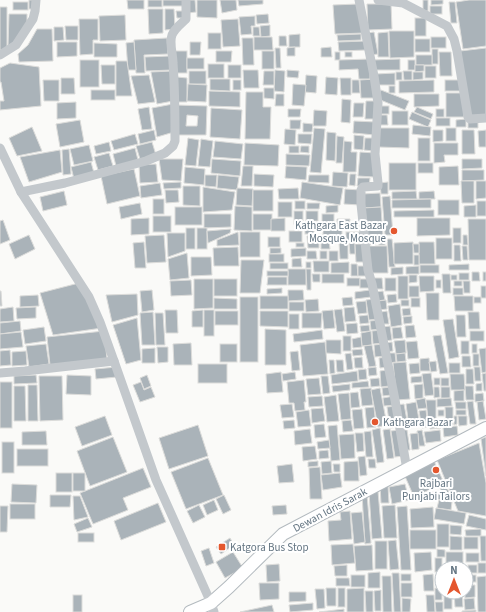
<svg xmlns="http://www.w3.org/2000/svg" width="486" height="612" font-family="'Source Sans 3',sans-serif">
  <rect width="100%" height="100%" fill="#fafaf8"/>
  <!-- building -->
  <g fill="#aab3b9" stroke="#dcdcda" fill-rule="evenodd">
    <rect x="29" y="0" width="8" height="9"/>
    <path d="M127,0H144V9H128Z"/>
    <rect x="148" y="0" width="14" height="7"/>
    <rect x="163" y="0" width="20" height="6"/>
    <path d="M187,0H195L196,12L188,13Z"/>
    <path d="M197,0H217V18L197,17Z"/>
    <path d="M220,0H236L237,10L222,13Z"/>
    <path d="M238,0H263V4L239,6Z"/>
    <rect x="423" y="0" width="5" height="11"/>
    <path d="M431,0H443V4L431,5Z"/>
    <path d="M469,0H486V46L463,49L456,2Z"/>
    <rect x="13" y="2" width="15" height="8"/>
    <path d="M449,2H455L457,23H451Z"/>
    <path d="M358,4L364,33L335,34L333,5Z"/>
    <path d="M367,4H391L392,29L368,30Z"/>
    <rect x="430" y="6" width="12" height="8"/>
    <path d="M0,7H7V49L0,50Z"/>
    <path d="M148,9H163V33L149,34Z"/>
    <path d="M165,9H174L175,29L165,30Z"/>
    <path d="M176,11H185V18H177Z"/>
    <path d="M9,14H27V28L17,40L8,46Z"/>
    <path d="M268,14L269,23L257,24L256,15Z"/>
    <path d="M125,15L126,40L100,41L99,16Z"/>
    <path d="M255,16V26H251L252,34L241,35L239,17Z"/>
    <rect x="415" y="18" width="11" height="18"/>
    <path d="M79,19H98V40H93V54L80,55Z"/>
    <path d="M238,19L240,46L223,47L221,20Z"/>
    <path d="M270,25V36L261,37L260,26Z"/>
    <path d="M65,26H78V40H66Z"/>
    <path d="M54,27H63L64,40L54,41Z"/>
    <path d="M253,27H259L260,36H253Z"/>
    <path d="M37,29H52L53,61L19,62L18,54L28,45Z"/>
    <path d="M389,31H414V57L390,58Z"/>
    <path d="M374,32L378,54L371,55L367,33Z"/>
    <path d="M388,32L389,57H378V33Z"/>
    <rect x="208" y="33" width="13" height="16"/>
    <path d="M300,34V47H289V35Z"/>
    <path d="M361,34V40L338,41L337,35Z"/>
    <path d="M279,36H286L287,46H279Z"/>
    <path d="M254,37H272L273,50H254Z"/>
    <rect x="431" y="37" width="15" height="11"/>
    <path d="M167,38L168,54L144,55L145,73H136L134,40Z"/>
    <path d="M242,38H253L254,65H243Z"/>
    <rect x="415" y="39" width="15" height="13"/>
    <path d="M366,41V50L339,51L338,42Z"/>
    <path d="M57,42H77V56L57,57Z"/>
    <path d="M134,42L136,70H128L126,43Z"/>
    <path d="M190,42H201L200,55H190Z"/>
    <path d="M94,43L117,44V57H94Z"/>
    <path d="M295,47V56H287V48Z"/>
    <path d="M331,47L332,57H321V48Z"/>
    <path d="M275,48H280L281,68H276Z"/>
    <path d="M486,48V115L470,118L460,51Z"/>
    <rect x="432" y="49" width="6" height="15"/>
    <rect x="175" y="51" width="12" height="22"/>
    <path d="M216,51H232L231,62H216Z"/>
    <rect x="262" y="51" width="12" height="18"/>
    <rect x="335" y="52" width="5" height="8"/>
    <rect x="345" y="52" width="7" height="5"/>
    <path d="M439,52H451L452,76H440Z"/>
    <rect x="416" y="55" width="16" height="10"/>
    <path d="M170,56L171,70L146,71L145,57Z"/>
    <rect x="187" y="58" width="17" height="11"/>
    <path d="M370,59V79H359L358,69L339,70V60Z"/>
    <path d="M400,59V70H374L373,60Z"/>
    <rect x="80" y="60" width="19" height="27"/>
    <rect x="408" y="60" width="7" height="10"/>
    <path d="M116,61H127L132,96H116Z"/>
    <path d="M10,63L39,67L41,106L0,110V101H4L1,82H0V68Z"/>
    <rect x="208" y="64" width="16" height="14"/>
    <path d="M101,65H115V84H102Z"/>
    <rect x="228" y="65" width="13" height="13"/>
    <path d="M415,65H424V71L415,72Z"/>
    <rect x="425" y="66" width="11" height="12"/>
    <path d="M243,70H258L259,88H244Z"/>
    <path d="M275,70L285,71L284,92L274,91Z"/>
    <path d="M287,70L299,71L298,78L287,77Z"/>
    <path d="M172,71L173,101L157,104L151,72Z"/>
    <rect x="189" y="71" width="17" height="13"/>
    <path d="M264,71H274V85H263Z"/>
    <path d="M403,71H412V80H404Z"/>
    <rect x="396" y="72" width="6" height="8"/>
    <path d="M413,72H423V79L413,80Z"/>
    <path d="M395,73V85H376V74Z"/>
    <path d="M149,75L155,102L138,104L131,76Z"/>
    <path d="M306,75L317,76L316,93L305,92Z"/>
    <path d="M177,77L187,78V102H177Z"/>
    <path d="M326,77L338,78L337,95L325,94Z"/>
    <path d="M61,78H74L75,94H61Z"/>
    <path d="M340,78H351V95H341Z"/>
    <path d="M210,79H230V91L210,90Z"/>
    <path d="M375,79V98H361L360,80Z"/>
    <path d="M43,80H59V101H44Z"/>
    <rect x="233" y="80" width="8" height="10"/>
    <path d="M352,80H359L360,93H352Z"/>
    <path d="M434,80V92L399,93V81Z"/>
    <rect x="445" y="80" width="16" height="11"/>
    <path d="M188,84L207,85L206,102L187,101Z"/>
    <path d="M293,84L306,85L304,106L292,105Z"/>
    <rect x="389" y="86" width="6" height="7"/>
    <path d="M264,88H274V99L264,98Z"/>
    <rect x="91" y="90" width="24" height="10"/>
    <path d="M381,90L409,101L405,110L378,99Z"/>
    <path d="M209,91L240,92V107L209,106Z"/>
    <path d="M246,92H263V107H271L270,139H245Z"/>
    <path d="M446,93H463L464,117H446Z"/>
    <path d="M276,94H284V106H275Z"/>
    <path d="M414,94H439V106L414,107Z"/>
    <path d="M342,99L351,100L350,123L341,122Z"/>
    <path d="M366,101H377V119H365Z"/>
    <path d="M76,102V118L57,119V103Z"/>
    <path d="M354,103H364L363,117H353Z"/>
    <path d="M173,104L174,132L157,137L152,108Z"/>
    <path d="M176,105L207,106L206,135H177ZM187,115L198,116L197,126H186Z"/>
    <rect x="379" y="106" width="10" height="8"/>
    <path d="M149,107L152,129L142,130L138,109Z"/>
    <path d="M417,107L433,114L431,119L414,112Z"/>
    <path d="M211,108L242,110L240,139L210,137Z"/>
    <path d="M288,109H301L300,117H288Z"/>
    <rect x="436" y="109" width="8" height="8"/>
    <path d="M314,110L327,111L326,126H313Z"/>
    <rect x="392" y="111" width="16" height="14"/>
    <path d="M412,112L431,120L428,127L409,119Z"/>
    <path d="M379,115H387L388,125H379Z"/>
    <rect x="436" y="118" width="14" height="8"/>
    <path d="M466,119V127H456V120Z"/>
    <path d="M478,119V128H468V120Z"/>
    <path d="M80,120L84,142L60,147L56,124Z"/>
    <path d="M290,120H301L300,129H290Z"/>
    <path d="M354,121L376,122L375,135L353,133Z"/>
    <path d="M303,123L313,124L312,132H303Z"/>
    <path d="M413,125L431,127L430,136L412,134Z"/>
    <path d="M32,127L42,151L17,156L9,138Z"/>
    <path d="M314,128L325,129L321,173L310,172Z"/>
    <path d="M379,128H409V148L379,147Z"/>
    <rect x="446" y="128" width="10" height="13"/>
    <path d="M285,129L296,130L295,145L284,144Z"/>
    <path d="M154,130L156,140L140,144L138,134Z"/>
    <path d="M433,130H443V141L433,142Z"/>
    <path d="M462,130H474L475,154H462Z"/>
    <path d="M486,130V147H479L478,131Z"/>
    <path d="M327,132L336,133L335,161L326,160Z"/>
    <path d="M135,134L138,144L114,150L111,141Z"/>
    <path d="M298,134H312L311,144L298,143Z"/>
    <path d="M354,135L364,136L363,150L354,149Z"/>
    <path d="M337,136L344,137L342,163H336Z"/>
    <path d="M188,138L199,140L196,166L185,165Z"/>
    <path d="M365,138H375L374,151L364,150Z"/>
    <rect x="418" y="138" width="12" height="23"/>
    <path d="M201,139L213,141L210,167L198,166Z"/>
    <path d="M215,141L243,144L241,159L213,157Z"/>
    <path d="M344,141L352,142L351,152H357L356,172H343Z"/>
    <path d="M109,142L111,151L96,154L94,146Z"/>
    <path d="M152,142L156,155L140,159L136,146Z"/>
    <path d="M245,143L279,145L278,166L244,165Z"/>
    <path d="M434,143H458V155H444L445,162L434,163Z"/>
    <path d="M89,145L93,161L74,165L70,149Z"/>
    <rect x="289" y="146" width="10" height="7"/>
    <path d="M301,146H309V153L300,152Z"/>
    <path d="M135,148L138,160L116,166L113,154Z"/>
    <path d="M69,149L71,174L63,175L62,150Z"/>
    <path d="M60,150L62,172L29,182L20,157Z"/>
    <path d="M360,152L375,153L374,177L358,176Z"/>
    <path d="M109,153L113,166L98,170L94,157Z"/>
    <path d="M286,154L310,155L309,166L286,165Z"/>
    <path d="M159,159H183L181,181L162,180Z"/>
    <path d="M212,159L241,161L240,176L211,173Z"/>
    <path d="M462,159H482V168L462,169Z"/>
    <path d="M91,162L94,173L74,179L71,167Z"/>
    <rect x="389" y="163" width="27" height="27"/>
    <rect x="418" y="163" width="15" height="10"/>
    <path d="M156,164L158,182L140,183L139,165Z"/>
    <path d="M243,166H253L252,186H241Z"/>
    <path d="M286,166L307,167L306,180L285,178Z"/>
    <path d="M458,166L459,185H439V167Z"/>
    <path d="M185,167L205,169L204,185L184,183Z"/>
    <path d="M134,169L140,196L107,204L101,176Z"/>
    <path d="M462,170H484V180L462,181Z"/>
    <path d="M333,172L348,173L347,187L332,186Z"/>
    <path d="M254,174L274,175L273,187L254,186Z"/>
    <path d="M350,174H356L355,186L349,185Z"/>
    <path d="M205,175H217L216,187L205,186Z"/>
    <path d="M218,175L239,177L237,190L217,188Z"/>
    <path d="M309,175H329V183L308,182Z"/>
    <path d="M358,178H370L369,186H357Z"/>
    <path d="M461,181H474V203H462Z"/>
    <path d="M476,181H486V198L476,199Z"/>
    <path d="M181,182V188L164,189L163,183Z"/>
    <path d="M302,182L343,188L340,205L300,198Z"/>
    <path d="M388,182V194H381L380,183Z"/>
    <path d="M160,183L162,195L141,198L140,186Z"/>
    <path d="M183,186H200V206L183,205Z"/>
    <path d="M203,187L235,192L232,210L203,212Z"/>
    <path d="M237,188L253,189L252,206L236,205Z"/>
    <path d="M298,188L299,199H279L278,189Z"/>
    <path d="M345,189L360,190V205L344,204Z"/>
    <path d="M165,190H178L179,202L166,203Z"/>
    <rect x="253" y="190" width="20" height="21"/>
    <path d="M64,191L67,205L43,211L40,197Z"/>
    <path d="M416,191L417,199H392V192Z"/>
    <path d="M434,191L435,199H419V192Z"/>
    <path d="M380,193L381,207L363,208L362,194Z"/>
    <path d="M390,196L393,235H385L382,197Z"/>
    <rect x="153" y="199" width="11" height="15"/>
    <path d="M431,199V208H392V200Z"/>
    <rect x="438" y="200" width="21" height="15"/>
    <rect x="295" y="201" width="10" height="8"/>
    <rect x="477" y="201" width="9" height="15"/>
    <rect x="278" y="202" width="14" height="15"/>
    <path d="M140,203L142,214L121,219L119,207Z"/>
    <path d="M307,203H320L319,209H307Z"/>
    <path d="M338,205V212L326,213V206Z"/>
    <path d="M476,205V217H464V206Z"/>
    <path d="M235,206L252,207V231L234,230Z"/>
    <rect x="175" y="207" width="27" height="18"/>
    <path d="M381,207L383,236L366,237L363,208Z"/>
    <path d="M434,210V217H394V211Z"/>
    <rect x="294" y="211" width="9" height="13"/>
    <rect x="306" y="211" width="12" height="10"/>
    <path d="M204,214H231V227L204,228Z"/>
    <rect x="253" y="214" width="19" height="16"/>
    <rect x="322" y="214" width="12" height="11"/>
    <rect x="153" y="216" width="18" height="16"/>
    <path d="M149,218V234L131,235V219Z"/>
    <path d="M285,218V231H271V219Z"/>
    <path d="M417,218H450V235L417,236Z"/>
    <path d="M337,219H350L349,228H337Z"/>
    <path d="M468,219H486V260H469Z"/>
    <path d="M3,220L10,240L0,244V221Z"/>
    <rect x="305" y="225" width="9" height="9"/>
    <rect x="186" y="228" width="9" height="21"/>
    <rect x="197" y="228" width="10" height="21"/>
    <rect x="453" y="228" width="8" height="15"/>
    <path d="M231,229L230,233L208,243L207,231Z"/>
    <path d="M342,229V239H323V230Z"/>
    <rect x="289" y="231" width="13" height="11"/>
    <path d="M238,232L239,245L217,246V240Z"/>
    <rect x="240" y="232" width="20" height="25"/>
    <rect x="346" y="232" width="17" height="9"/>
    <path d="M167,233H185V251L168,257Z"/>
    <path d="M29,235L35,249L15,259L9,244Z"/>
    <path d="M164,235L166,262L147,263L145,236Z"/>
    <path d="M463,235H467L468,245H463Z"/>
    <path d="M307,236H319V248H308Z"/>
    <rect x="268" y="237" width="12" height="10"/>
    <path d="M366,238H375L376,244L367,245Z"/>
    <rect x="436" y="238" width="16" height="21"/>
    <rect x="379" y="239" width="6" height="6"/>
    <path d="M387,239H392L395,267H389Z"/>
    <path d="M321,240H329L330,249H321Z"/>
    <path d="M144,242L146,268H135L133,243Z"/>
    <path d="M339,242H348V259H340Z"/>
    <path d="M413,242V264H394V243Z"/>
    <path d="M419,242H434L435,264H419Z"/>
    <rect x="296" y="243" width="8" height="4"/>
    <path d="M349,243H355V254H350Z"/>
    <path d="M355,244H365V262H356Z"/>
    <path d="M413,244H419V253H414Z"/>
    <path d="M454,245H460L461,261H454Z"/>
    <path d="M369,246H387L388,273H369Z"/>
    <path d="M462,246H467L468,260H463Z"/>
    <path d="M238,247L239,266H214L213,248Z"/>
    <path d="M270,248H281V253L270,254Z"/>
    <path d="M306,248V256L291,257V249Z"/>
    <path d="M307,251H316L317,259H307Z"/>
    <rect x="320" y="251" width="7" height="8"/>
    <rect x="329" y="251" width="9" height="10"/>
    <path d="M187,253L189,278L170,280L168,259Z"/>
    <rect x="269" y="254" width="15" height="8"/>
    <rect x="414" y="255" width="5" height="10"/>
    <path d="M191,257H211L212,275L191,276Z"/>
    <path d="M301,258L302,267H292V259Z"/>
    <path d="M241,260H264L260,293H240Z"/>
    <path d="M313,261H329V272H314Z"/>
    <rect x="306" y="262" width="5" height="6"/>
    <path d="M349,262V273H331V263Z"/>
    <rect x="270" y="263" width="18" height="6"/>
    <path d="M351,264H357L358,276H351Z"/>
    <path d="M469,264V270H449V265Z"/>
    <rect x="420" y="265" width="19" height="8"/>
    <rect x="358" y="266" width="8" height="10"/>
    <path d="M419,266V274H406V267Z"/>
    <path d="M403,267V274L391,275V268Z"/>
    <rect x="288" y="269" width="18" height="16"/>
    <path d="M306,269H311V290H307Z"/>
    <rect x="267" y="271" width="21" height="5"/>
    <path d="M472,272H479L480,281H472Z"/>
    <rect x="483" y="272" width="3" height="9"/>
    <rect x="459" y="273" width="10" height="7"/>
    <path d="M312,274H320V282H313Z"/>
    <rect x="322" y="274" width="22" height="9"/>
    <path d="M442,274H450L451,293H443Z"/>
    <path d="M409,275H417V282L409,283Z"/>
    <rect x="451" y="275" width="6" height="5"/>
    <rect x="398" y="276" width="10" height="23"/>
    <path d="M419,276H434V291L420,292Z"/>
    <path d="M268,277H287V285H267Z"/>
    <rect x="347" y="278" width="13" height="8"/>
    <path d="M373,278H382L383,289H373Z"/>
    <rect x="385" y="278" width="11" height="13"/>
    <path d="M194,279H213V308L194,309Z"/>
    <rect x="214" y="279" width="23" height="17"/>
    <rect x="360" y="279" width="10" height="9"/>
    <path d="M191,280L192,295L171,296L170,281Z"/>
    <rect x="436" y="280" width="5" height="8"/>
    <rect x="454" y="281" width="8" height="5"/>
    <path d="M463,281H470V293H464Z"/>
    <path d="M79,283L102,328L53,335L40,293Z"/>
    <rect x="409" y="286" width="10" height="11"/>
    <rect x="481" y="286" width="5" height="12"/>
    <path d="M282,288V293L267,294V289Z"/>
    <rect x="453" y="288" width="10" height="7"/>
    <path d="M152,290L154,310L142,312L140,291Z"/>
    <path d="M288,290H303L304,300L288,301Z"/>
    <path d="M370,290L371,297L355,299V292Z"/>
    <path d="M0,291H1L2,306H0Z"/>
    <path d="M383,291L385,300L376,301L375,292Z"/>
    <path d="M426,293H439V320H427Z"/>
    <path d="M137,294L138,315L112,322L106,295Z"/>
    <path d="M396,294L397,302L388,303L387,295Z"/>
    <path d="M38,295L39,306L20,307V296Z"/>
    <rect x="260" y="296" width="28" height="13"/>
    <path d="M454,296H473V311H455Z"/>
    <rect x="240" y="297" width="18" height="65"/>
    <path d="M352,297L353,305L343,306L342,298Z"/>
    <rect x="474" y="297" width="7" height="6"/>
    <path d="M214,298L237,299V309H214Z"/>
    <rect x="411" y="298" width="9" height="9"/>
    <path d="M318,299L319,311L306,312L305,300Z"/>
    <path d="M374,299L377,319L369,320L366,300Z"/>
    <path d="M386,300L387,309L379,310L378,301Z"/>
    <rect x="401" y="300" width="8" height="6"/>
    <path d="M366,301L367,313L358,314L356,302Z"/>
    <rect x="289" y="302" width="15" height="9"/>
    <path d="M400,304L402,325L391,327L388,306Z"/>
    <path d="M13,307L14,321L0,322V309Z"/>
    <path d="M36,307V318L17,319L16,308Z"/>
    <path d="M354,307L356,321L345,322L344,308Z"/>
    <path d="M410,308L411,315L403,316L402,309Z"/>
    <path d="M342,309L345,331L337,332L334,310Z"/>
    <path d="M165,310H177L178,333H166Z"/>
    <path d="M203,310V327H192V311Z"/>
    <rect x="204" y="310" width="10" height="26"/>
    <path d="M333,310L335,328L324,329L322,311Z"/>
    <rect x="215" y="311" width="23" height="14"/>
    <path d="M260,311H288V327L260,326Z"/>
    <path d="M387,311L389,324H382L381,312Z"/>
    <path d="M153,312L155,345H142L140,313Z"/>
    <path d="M468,312H479L480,329H469Z"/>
    <path d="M155,313H163L165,345H156Z"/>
    <path d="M302,313H322L321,328H302Z"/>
    <rect x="289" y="314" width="10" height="15"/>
    <path d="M368,315L369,323L360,324L359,316Z"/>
    <path d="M456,315H465L466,337H457Z"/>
    <path d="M412,316V323L404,324L403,317Z"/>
    <path d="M137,318L141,360L126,364L113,325Z"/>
    <path d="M453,319L459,357L449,359L443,320Z"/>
    <path d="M379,320L380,329L371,330L370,321Z"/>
    <path d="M20,321L21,331L0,334V323Z"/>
    <path d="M357,323L358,333L347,334L346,324Z"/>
    <path d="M369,325L370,331L361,332L360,326Z"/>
    <path d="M414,325L416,337L406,338L405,326Z"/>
    <path d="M390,326L392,340L385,341L383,327Z"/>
    <path d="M44,327L46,341L25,344L23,330Z"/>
    <path d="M401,327L403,338L393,339L392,328Z"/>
    <path d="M265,329L286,330V365H265Z"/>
    <path d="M322,330L323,339L294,342L293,334Z"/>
    <path d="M381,330L383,343L373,344L372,331Z"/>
    <path d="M104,331L107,359L50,365L47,337Z"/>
    <path d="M371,331L372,345L362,346L361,333Z"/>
    <rect x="470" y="331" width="14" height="10"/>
    <path d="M21,332L23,347L0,349V334Z"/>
    <path d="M441,335L448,373L440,374L433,336Z"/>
    <rect x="343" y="336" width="8" height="15"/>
    <path d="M361,337L362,347L353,348L352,339Z"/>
    <path d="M326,340H341V354L326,353Z"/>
    <path d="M405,340L406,353L396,354L394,341Z"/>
    <path d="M417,341L419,358L408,359L406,342Z"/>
    <rect x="461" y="341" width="8" height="13"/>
    <path d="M325,342L328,374L303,376L300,345Z"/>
    <path d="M392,342L393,351L386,352L385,343Z"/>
    <path d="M191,343L192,365H174L173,344Z"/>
    <path d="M46,344L49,364L29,367L26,346Z"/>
    <rect x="220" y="344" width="17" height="18"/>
    <path d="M383,344L385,356L375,357L374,345Z"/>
    <rect x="472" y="344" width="5" height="9"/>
    <path d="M372,345L376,366L369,367L364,346Z"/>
    <path d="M157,347H168V362L158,363Z"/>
    <path d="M155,348V363H142V349Z"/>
    <path d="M486,348V372L482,373L479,349Z"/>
    <path d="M362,349L363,355L353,356L352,350Z"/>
    <path d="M10,350L11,365L0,366V351Z"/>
    <path d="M26,351L27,365L12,366V352Z"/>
    <path d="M298,351L300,370L292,371L290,352Z"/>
    <path d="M351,353L353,369L347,370L345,354Z"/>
    <path d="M388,353H395L396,362L389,363Z"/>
    <path d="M405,353L406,361L397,362L396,354Z"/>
    <rect x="473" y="354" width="6" height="12"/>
    <path d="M462,356H470L471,367H462Z"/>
    <path d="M362,357L363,368H355L354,358Z"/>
    <path d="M387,357L388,367L380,368L379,358Z"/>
    <path d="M429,358L430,371H420V359Z"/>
    <path d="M329,360H334L335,373L330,374Z"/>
    <path d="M336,360H343L344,372H337Z"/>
    <path d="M436,361L437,371L431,372L429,362Z"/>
    <path d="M406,362L410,399L397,400L393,363Z"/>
    <path d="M419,363L420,373L410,374L409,364Z"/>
    <rect x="449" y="363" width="11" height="10"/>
    <rect x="198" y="364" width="29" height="19"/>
    <path d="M117,367V377L96,379L95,369Z"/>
    <path d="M376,367L377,375L369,376L368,368Z"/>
    <path d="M474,367H480L481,381H475Z"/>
    <path d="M366,369L367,379L359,380L358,370Z"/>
    <path d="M466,369H473L474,384H466Z"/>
    <path d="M387,370L389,386L381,387L380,371Z"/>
    <path d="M357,371L358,381L332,384L331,375Z"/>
    <path d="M281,372L283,392L267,393L266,374Z"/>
    <path d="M295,372L296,379L283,381L282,374Z"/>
    <path d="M431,373L434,395L425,396L422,374Z"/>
    <path d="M486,373V391H484L482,374Z"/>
    <path d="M450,374H464L465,390H451Z"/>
    <path d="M36,375L37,383L14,384V376Z"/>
    <path d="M67,375L91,376V395L66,394Z"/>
    <path d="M147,375L151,386L144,389L140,378Z"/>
    <path d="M39,376H62L63,420L40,421Z"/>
    <path d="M321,376H328L330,393L323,394Z"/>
    <path d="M422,376V382L411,383V377Z"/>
    <path d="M319,378L321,394L308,395L306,379Z"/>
    <path d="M379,378L380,386L371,387L370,379Z"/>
    <rect x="434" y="378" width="6" height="7"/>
    <rect x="441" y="378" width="8" height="8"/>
    <path d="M304,380L306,402H304L305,410L295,411L294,403H289L287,382Z"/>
    <path d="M368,381L369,387L352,388V383Z"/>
    <rect x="0" y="382" width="12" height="46"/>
    <path d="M141,382L144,390L151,387L155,397L140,402L133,385Z"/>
    <path d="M482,383V391H476V384Z"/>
    <path d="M350,384V390L333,392L332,386Z"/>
    <path d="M423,384V398L415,399L414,385Z"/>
    <path d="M28,385H37L38,421H28Z"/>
    <path d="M14,386H25L26,421H14Z"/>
    <path d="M465,386H473L474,400H466Z"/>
    <path d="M390,387L391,395L383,396L382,388Z"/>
    <path d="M434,387H439L440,397L434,398Z"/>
    <rect x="441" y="387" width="9" height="11"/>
    <path d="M371,388L373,405L362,406L360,389Z"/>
    <path d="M380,388L387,425L378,427L371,390Z"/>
    <path d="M464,390V401H454V391Z"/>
    <path d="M358,392L360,407L351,408L350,393Z"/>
    <path d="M349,393L351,419L341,420L338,394Z"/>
    <path d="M483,393L484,401L475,402V394Z"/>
    <path d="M336,395L339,421L327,422L324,397Z"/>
    <path d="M322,396L323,406L309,407L308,397Z"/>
    <path d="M394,396L395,405L384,406L383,398Z"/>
    <path d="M425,398L427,408L418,409L416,400Z"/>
    <path d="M451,398L452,406L437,407V399Z"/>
    <path d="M426,400H436V419H428Z"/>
    <path d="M473,401L476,424H470L467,402Z"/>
    <path d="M483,401L486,419L479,420L477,402Z"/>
    <path d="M416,402L420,426L409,427L406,404Z"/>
    <path d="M455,402H466V409H456Z"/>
    <path d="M292,404L294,417L282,418L280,405Z"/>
    <path d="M404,404L408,426L400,427L396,405Z"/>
    <path d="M396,406L398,427L390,428L387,407Z"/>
    <path d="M374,407L376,427L367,428L365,408Z"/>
    <path d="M445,407H453V425H446Z"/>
    <path d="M323,408L325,421L312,423L311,409Z"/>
    <path d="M362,409L364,428L354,429L352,410Z"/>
    <path d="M309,410L311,426L298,427L296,412Z"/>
    <path d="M426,410L428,427L422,428L419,411Z"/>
    <rect x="438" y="410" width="6" height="6"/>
    <rect x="456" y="410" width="10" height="5"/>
    <path d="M105,416L112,435L82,446L75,427Z"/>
    <path d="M454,416H457V424L454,425Z"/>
    <path d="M458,416H467V425L459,426Z"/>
    <path d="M442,419H445V425L442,426Z"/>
    <path d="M294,420L295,428L284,429L283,421Z"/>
    <path d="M351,420L353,431L343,432L342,421Z"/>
    <path d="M430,420H441V428L430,429Z"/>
    <path d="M324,424L326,437L315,438L314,425Z"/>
    <path d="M198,425L208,456L169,469L159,438Z"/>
    <path d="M337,425L340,460L331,461L328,426Z"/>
    <path d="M457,426L458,435L444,437L443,427Z"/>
    <path d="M380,428L384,462L377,463L372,430Z"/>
    <path d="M310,429L312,443L295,445L294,431Z"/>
    <path d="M390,429L394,458L387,459L383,430Z"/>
    <path d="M399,430L403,456L395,457L391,431Z"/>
    <path d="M403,430H407L410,450H406Z"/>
    <path d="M422,430L425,446H419L417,431Z"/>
    <path d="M440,430L441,441L426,443L424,432Z"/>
    <path d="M46,431L47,445H22V432Z"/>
    <path d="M371,431L373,457H366L364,432Z"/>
    <path d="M355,433H363L364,451L357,452Z"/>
    <path d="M418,433L419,449L412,450L410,434Z"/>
    <path d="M354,434L355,458L341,459L339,435Z"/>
    <path d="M113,437L127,472L90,486L77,451Z"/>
    <path d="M486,437V476L481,439Z"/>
    <path d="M329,440L330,448L318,449L317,442Z"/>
    <rect x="2" y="442" width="12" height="31"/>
    <path d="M479,443L486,483V516L458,511L437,460Z"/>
    <path d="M315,446L317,459L303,461L302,447Z"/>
    <rect x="17" y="449" width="31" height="17"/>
    <path d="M328,450L329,458L319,459V451Z"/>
    <path d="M365,456L367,475L360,476L358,457Z"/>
    <path d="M208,458L223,495L186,509L171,472Z"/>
    <path d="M368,459H375L376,468H369Z"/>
    <path d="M318,461V466L308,467V462Z"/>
    <path d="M331,461L332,473L322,474L321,462Z"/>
    <path d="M358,461L359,481H344V462Z"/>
    <path d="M434,461L444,483L414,497L404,474Z"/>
    <path d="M292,464L294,482L279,483L277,466Z"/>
    <path d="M333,464H340V472H334Z"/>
    <path d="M320,467L322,499H310L309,468Z"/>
    <path d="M143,468L151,487L123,498L128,510L93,524L80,493Z"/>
    <rect x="56" y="473" width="16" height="19"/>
    <rect x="73" y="473" width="12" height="18"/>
    <path d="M340,473L342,487L323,490L321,475Z"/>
    <path d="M12,484L37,485L36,503L11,502Z"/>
    <path d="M405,484L409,500L392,504L389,487Z"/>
    <path d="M445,484L452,498L446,501L439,486Z"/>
    <path d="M380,485H388L389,503H381Z"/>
    <path d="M378,491L382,538L372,539L369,492Z"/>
    <path d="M441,491L443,499L430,501L429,493Z"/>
    <path d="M362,494H367L371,543L365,544Z"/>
    <path d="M50,495H71L70,507H50Z"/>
    <path d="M224,495L231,510L223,514L216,499Z"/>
    <path d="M73,496H80L88,517L74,520Z"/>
    <path d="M214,500L218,510L207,515L203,505Z"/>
    <path d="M439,500L452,502L451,510L437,508Z"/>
    <path d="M158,503L166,522L121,540L114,521Z"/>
    <rect x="10" y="504" width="25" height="15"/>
    <path d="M199,505L205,517L193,523L187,511Z"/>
    <path d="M286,505L287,514L273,515L272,506Z"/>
    <path d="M395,505L397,538H384L382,506Z"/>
    <path d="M0,506H8L7,532H0Z"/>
    <path d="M407,506L411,570H401L397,507Z"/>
    <path d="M433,507L434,527L411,528L410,509Z"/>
    <path d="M436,508L466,513L464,524L434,519Z"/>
    <path d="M350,511L352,539L329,541L328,521L341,520L340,512Z"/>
    <path d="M362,512L365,542L354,544L351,513Z"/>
    <path d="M469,515L486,519V530L466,526Z"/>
    <path d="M88,518L92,527L77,532L74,524Z"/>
    <rect x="437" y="524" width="12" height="23"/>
    <path d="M450,525L462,526L461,535L450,534Z"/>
    <path d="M481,529V536H466L465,530Z"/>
    <rect x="410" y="530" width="26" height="19"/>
    <rect x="78" y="533" width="16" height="9"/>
    <path d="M450,536L462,537V550H450Z"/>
    <path d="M480,536H486V561H481Z"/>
    <rect x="464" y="537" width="14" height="12"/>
    <path d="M230,538L234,545L221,554L216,547Z"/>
    <path d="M396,540L399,569L390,570L388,541Z"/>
    <rect x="375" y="541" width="12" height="28"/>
    <path d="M353,544L355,563L332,565L331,545Z"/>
    <path d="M372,545L373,570L356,571L354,546Z"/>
    <path d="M209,548L214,563L206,566L201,551Z"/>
    <path d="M437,549L445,550V557H437Z"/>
    <path d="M233,552L243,568L225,578L216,562Z"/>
    <path d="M431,552L432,570L415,572L414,553Z"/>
    <rect x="446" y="552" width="17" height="13"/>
    <rect x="466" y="553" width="13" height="9"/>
    <rect x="435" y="558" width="7" height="14"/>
    <rect x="478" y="563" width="8" height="10"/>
    <path d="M279,564L280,581L267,582L266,565Z"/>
    <path d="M347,565V576H335L334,566Z"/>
    <rect x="468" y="565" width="9" height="8"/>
    <path d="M380,572V588H368V573Z"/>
    <path d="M392,573H399L401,612H394Z"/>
    <rect x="401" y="574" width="10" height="7"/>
    <path d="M433,574L434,591H424L423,575Z"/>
    <rect x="351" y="575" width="14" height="12"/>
    <rect x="466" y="575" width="10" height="7"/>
    <path d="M382,576H391L392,612H383Z"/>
    <rect x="436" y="576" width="6" height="9"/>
    <path d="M486,576V612H478L477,577Z"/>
    <path d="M336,578H349L350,586H336Z"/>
    <path d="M259,583H279V599L260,600Z"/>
    <rect x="401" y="583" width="11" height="14"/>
    <path d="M466,585H475V597L465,598V592H466Z"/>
    <path d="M326,588H336V606H327Z"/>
    <rect x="338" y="588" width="7" height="19"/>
    <path d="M364,588V612H347V589Z"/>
    <path d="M435,588L442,589V600H435Z"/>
    <path d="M315,589H324L325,608L317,609Z"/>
    <path d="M381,590V611H375L374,591Z"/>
    <path d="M365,591H373V612H366Z"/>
    <path d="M289,592H306V601L289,602Z"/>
    <rect x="444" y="592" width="8" height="17"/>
    <path d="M454,592H462L463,607H455Z"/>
    <rect x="73" y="595" width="9" height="17"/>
    <path d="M426,595H434L435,612H427Z"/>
    <path d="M402,598L411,599L410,612H402Z"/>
    <path d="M474,598L475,609L465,610L464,599Z"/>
    <path d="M435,602H443V612H436Z"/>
    <path d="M313,603V610L290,612L289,605Z"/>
    <path d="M272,605L274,612H240Z"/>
    <path d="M344,609V612H319Z"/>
    <path d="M476,610V612H462V611Z"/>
  </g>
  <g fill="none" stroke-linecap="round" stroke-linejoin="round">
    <defs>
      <path id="secondary" d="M190,612L211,603L229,587L283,534L486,428"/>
    </defs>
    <!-- secondary casing -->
    <use href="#secondary" stroke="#b3babf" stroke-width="14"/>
    <!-- minor -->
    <g stroke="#c3c8cc" stroke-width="9">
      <path d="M359,0L374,76L378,103L375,154L378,183V186L363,187L361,190V204L368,270L372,284L395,400L407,470"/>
      <path d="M378,0L403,3L447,26L454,39L457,51L468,117L470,119L486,118"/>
      <path d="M0,55L16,45L29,25L33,19L35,11L36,0"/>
      <path d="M0,148L21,192L89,297L100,322L114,361L156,480L211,603L214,612"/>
      <path d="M21,192L65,183L146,161L165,153L173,146L175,141C175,115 175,89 173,63C173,54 169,43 172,35C175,28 181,24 186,19V0"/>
      <path d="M0,373L25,371L114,361"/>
    </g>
    <!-- secondary -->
    <use href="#secondary" stroke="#fff" stroke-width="12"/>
  </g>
  <!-- markers -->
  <g fill="#e4572e" stroke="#fff" stroke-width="1.5">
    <circle cx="394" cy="231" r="4"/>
    <circle cx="375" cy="422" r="4"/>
    <circle cx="436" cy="470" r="4"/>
    <rect x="218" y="543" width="8" height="8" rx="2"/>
  </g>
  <g text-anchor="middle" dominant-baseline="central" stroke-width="4" stroke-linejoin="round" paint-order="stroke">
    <!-- poi labels -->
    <g font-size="11" fill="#657683" stroke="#fff" text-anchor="start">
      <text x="386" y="225" text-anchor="end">Kathgara East Bazar<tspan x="386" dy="13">Mosque, Mosque</tspan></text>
      <text x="383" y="422">Kathgara Bazar</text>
      <text x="436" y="483" text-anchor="middle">Rajbari<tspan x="436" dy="13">Punjabi Tailors</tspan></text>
      <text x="230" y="547">Katgora Bus Stop</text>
    </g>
    <!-- street labels -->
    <g font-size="11" fill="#657683" stroke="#fff">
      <text transform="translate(330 510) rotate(-28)">Dewan Idris Sarak</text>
    </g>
  </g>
  <!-- north arrow -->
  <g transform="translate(454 580)"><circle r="19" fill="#ffffff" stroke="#c1c8cd"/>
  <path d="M0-3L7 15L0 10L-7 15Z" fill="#e4572e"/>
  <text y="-6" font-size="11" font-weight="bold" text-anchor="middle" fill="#657683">N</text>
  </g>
</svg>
